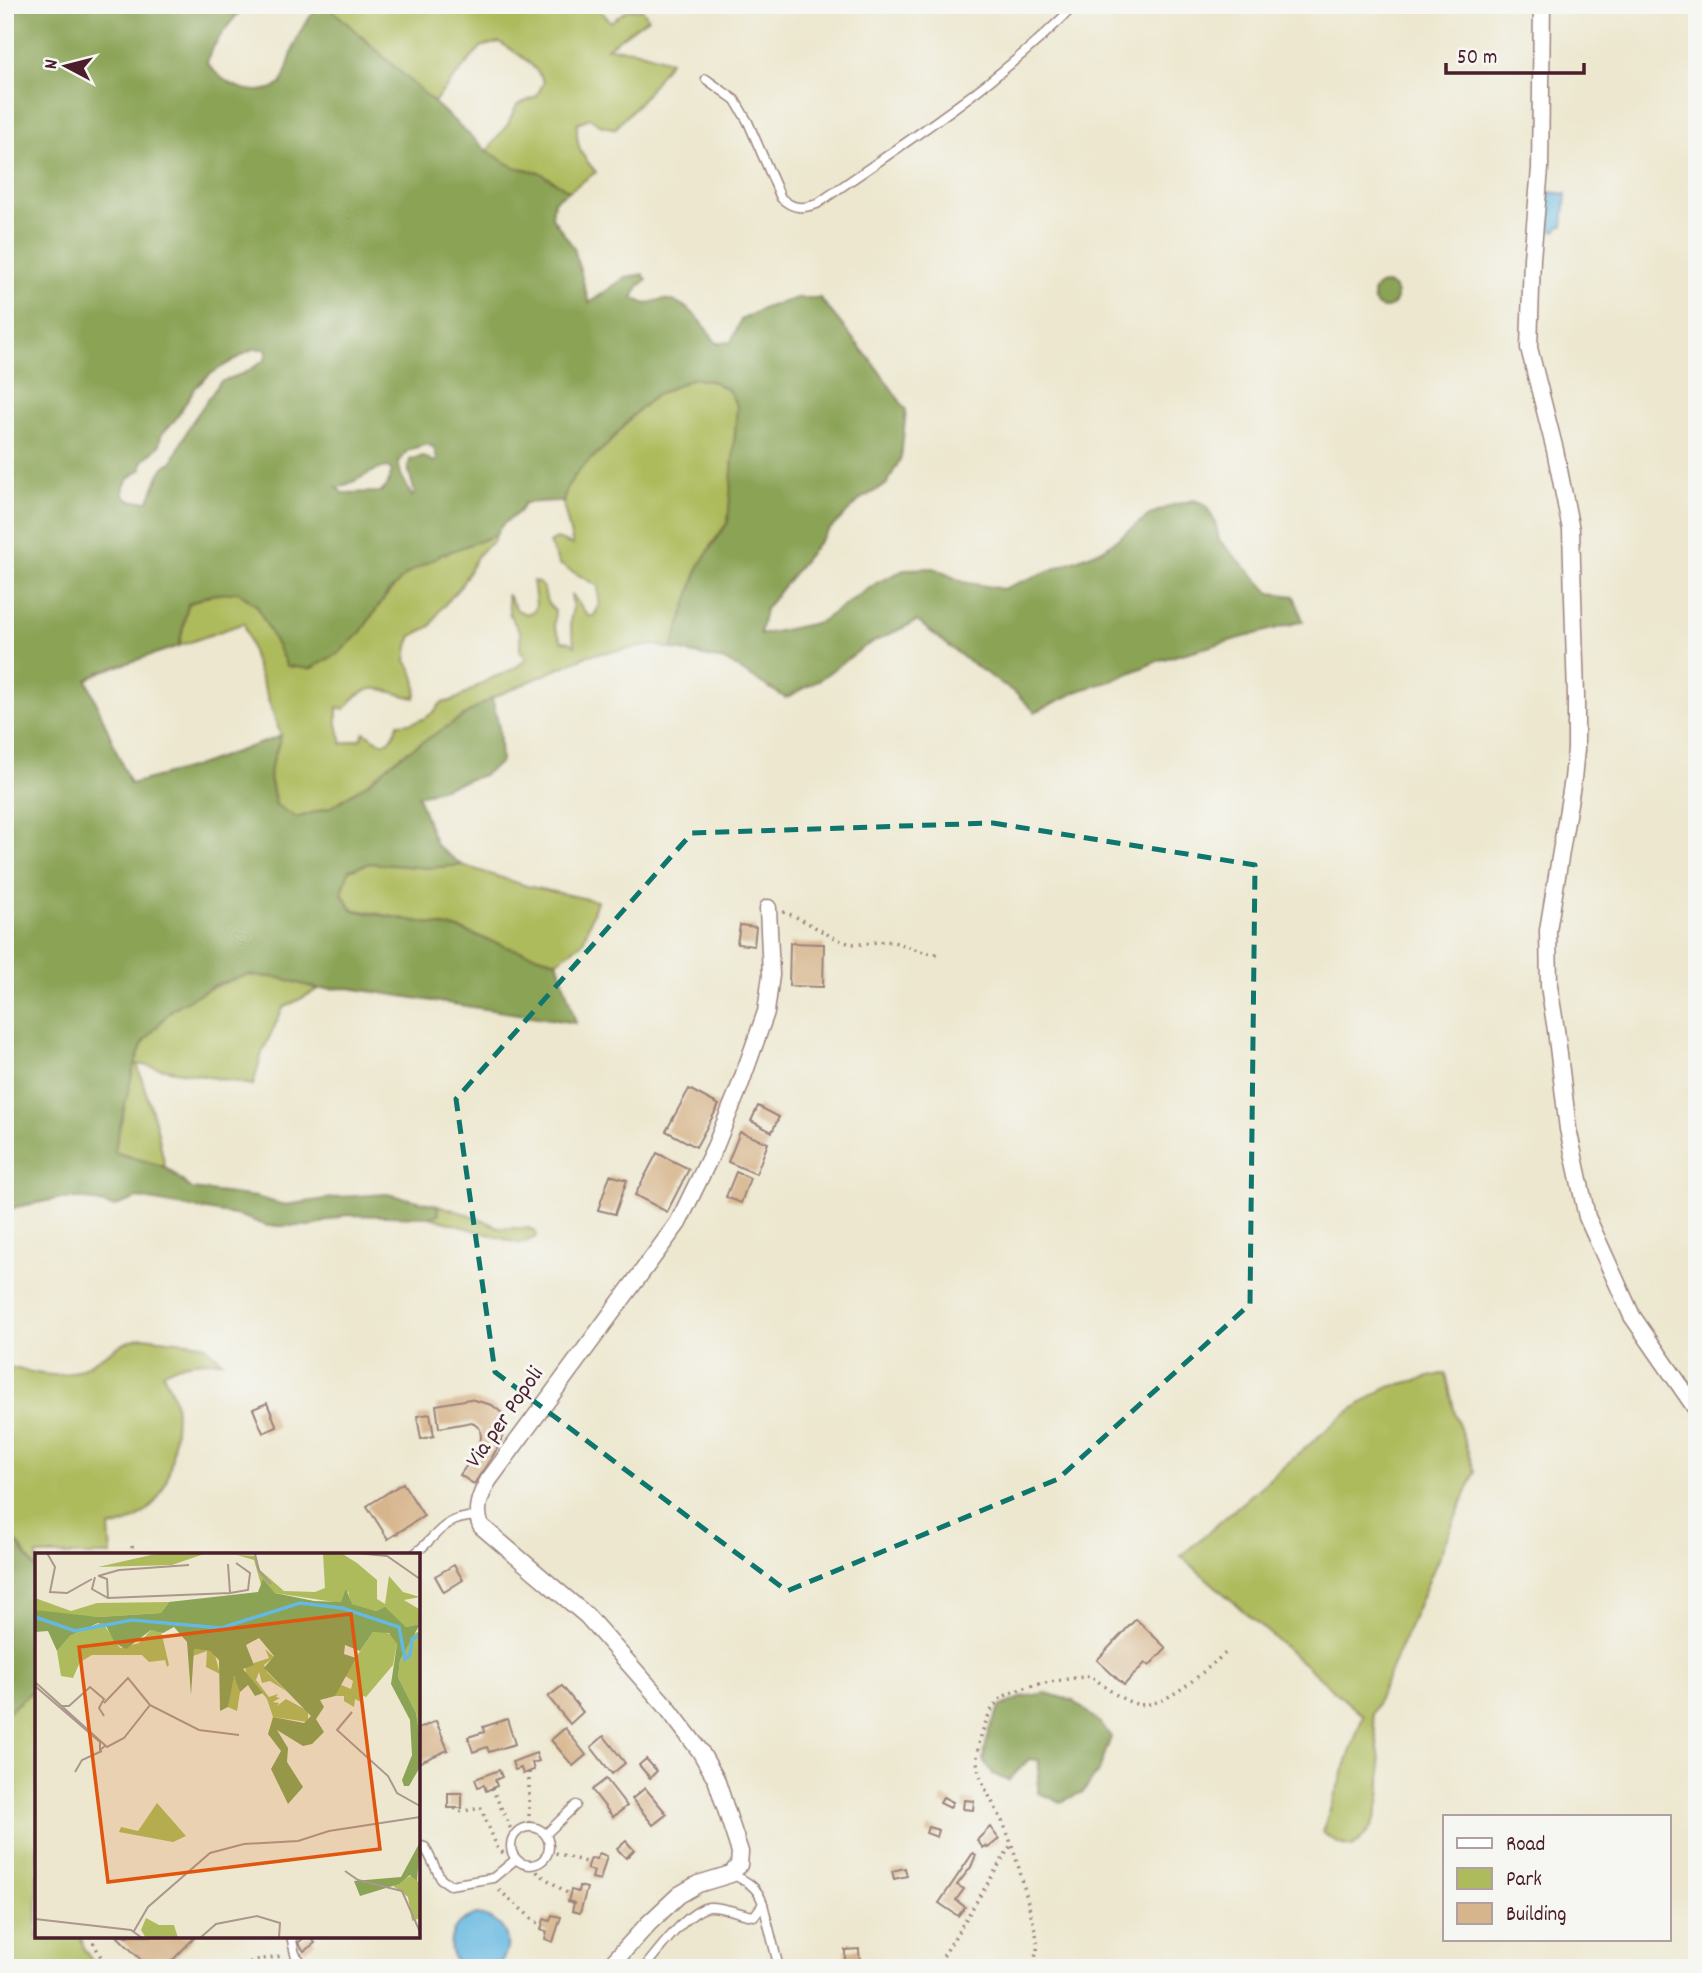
<svg xmlns="http://www.w3.org/2000/svg" width="1702" height="1973" font-family="Dekko,sans-serif">
  <rect width="100%" height="100%" fill="#f6f6f2"/>
  <filter id="ink" filterUnits="userSpaceOnUse"><feTurbulence type="fractalNoise" baseFrequency=".0143" numOctaves="2"/><feDisplacementMap in="SourceGraphic" scale="14" xChannelSelector="R" yChannelSelector="G"/><feConvolveMatrix kernelMatrix="1 2 1 2 8 2 1 2 1" color-interpolation-filters="sRGB"/></filter>
  <filter id="wash" filterUnits="userSpaceOnUse"><feTurbulence type="fractalNoise" baseFrequency=".00686" numOctaves="4" result="noise"/><feDisplacementMap in="SourceGraphic" scale="28" xChannelSelector="R" yChannelSelector="G"/><feGaussianBlur stdDeviation="1.57" result="paint"/><feColorMatrix in="noise" values="0 0 0 0 0 0 0 0 0 0 0 0 0 0 0 0 0 1.4 0 .05"/><feComposite in="paint" operator="in"/></filter>
  <g filter="url(#wash)">
    <rect width="100%" height="100%" fill="#ece7ce"/>
    <!-- green -->
    <g fill="#aebb5c" stroke="#7c6d44" stroke-width="2">
      <path d="M327,5H595L611,22L627,10L642,9L648,18L607,48L634,50L670,61L644,97L615,129L600,125L590,118L577,123C576,147 580,154 596,172L569,191L539,172L514,167L487,151L508,124L517,105L536,97L544,82C534,63 517,53 499,42L481,47L433,103Z"/>
      <path d="M693,378L714,382L729,391L737,406V434L728,522L711,545L672,649L654,645L589,655L533,680L492,698L464,716L399,757L368,783L331,807L296,818L276,805L269,773L281,736L255,662L244,623L179,646L188,604L209,595L237,591L257,606L271,632L360,633C374,613 386,593 405,576C429,555 466,546 496,535L493,542L484,548L478,555L461,586L440,610L431,626L412,636L408,646L406,661C414,671 419,687 415,698C383,692 369,676 345,709L337,708V724L342,744L361,739L364,732L380,742H388L394,735L398,724C417,723 430,719 441,703C459,701 471,689 486,681C500,674 515,671 526,659L520,650V632L510,616L507,594L517,610L526,614L534,611L536,604L533,581C547,584 543,592 547,602C549,605 552,608 555,611L554,626L562,641L570,642L575,646L570,622L573,607L571,593L588,616H594L599,605L598,586L559,564L549,543L557,539L573,545L563,503L567,487L580,469L608,444L634,414L656,395Z"/>
      <path d="M370,863L428,868L462,865L527,886L597,901L583,942L557,961L510,948L459,929L352,909L342,893L349,870Z"/>
      <path d="M248,975L280,978L319,989L283,1008L262,1053L253,1085L137,1064L156,1124L165,1167L114,1152C121,1123 129,1068 143,1043C164,1005 209,986 248,975Z"/>
      <path d="M437,1205L473,1216L501,1228H529L536,1232V1237L521,1244L429,1217L439,1214Z"/>
      <path d="M143,1337L203,1344L222,1361C200,1361 181,1361 163,1373C167,1383 173,1393 175,1403C177,1415 175,1429 174,1441C170,1486 157,1519 109,1528L111,1555H37V1571L19,1545L5,1531V1366C20,1369 45,1377 59,1375C90,1372 113,1342 143,1337Z"/>
      <path d="M1446,1373L1455,1414L1475,1472L1372,1714C1379,1751 1389,1792 1371,1827C1368,1835 1358,1841 1352,1847L1339,1844L1322,1832L1363,1716L1181,1556L1341,1417L1385,1388Z"/>
      <path d="M37,1687V1936H81L84,1949L97,1968H5V1714Z"/>
    </g>
    <!-- forest -->
    <g fill="#8aa354" stroke="#6a6140" stroke-width="2" fill-rule="evenodd">
      <path d="M5,5H245C233,20 210,45 207,63C225,86 254,100 281,84C296,50 291,35 321,5H327L487,151L514,167L539,172L569,191L554,201L552,217L574,248L589,303L626,277L643,274L647,280L639,286L633,298L646,304C653,302 661,298 668,300C690,304 705,325 716,343L731,342L741,320L764,308L797,298H820L877,368L906,410L901,458L886,485L862,498L826,533L765,609L760,635L820,622L878,582L906,569L934,568L963,582L1003,589L1104,549L1151,514L1173,505L1194,500L1205,504L1215,522L1219,540L1270,593L1294,596L1303,621L1160,660L1111,681L1081,690L1035,712L1018,695L968,661L917,621L867,645L816,682L786,698L726,661L672,649L699,566L728,522L737,406L729,391L714,382L693,378L656,395L634,414L608,444L580,469L567,487L563,503L557,501L524,503C520,518 504,516 496,535L441,555L407,574L387,594L360,633L339,653L310,669L287,666L257,606L238,592L209,595L188,604L179,646L103,671L87,680L130,784L190,768L281,736L269,773L276,805L297,818L331,807L368,783L399,757L492,698L499,727L501,762L483,775L418,796L436,845L462,865L428,868L370,863L349,870L342,893L352,910L459,929L510,948L557,961L576,1023L349,988L319,989L280,978L248,975L217,984L172,1009L143,1043L134,1066L114,1152L165,1167L192,1189L256,1197L284,1205L340,1197L387,1194L437,1205L439,1214L429,1217L345,1215L313,1226H268L240,1216L138,1198L113,1207L87,1199H57L16,1207L5,1212ZM253,349H267L265,360L244,373L220,382L190,425L172,462C157,467 156,489 148,501H131L123,495C123,481 131,476 142,469V462L159,446L161,435L175,420L195,388L210,374ZM427,444L434,448L437,460L434,462L423,456L410,460L408,468L415,493L412,496L401,475L398,462L408,450ZM388,467L392,471L387,486L381,492L342,493L337,487C356,485 368,469 388,467Z"/>
      <circle cx="1385" cy="296" r="12"/>
      <path d="M5,1531L19,1545L37,1571V1687L5,1714Z"/>
      <path d="M1046,1693L1073,1701L1099,1722L1111,1737L1099,1770L1083,1792L1061,1802L1038,1793L1039,1760L1029,1759L1008,1781L993,1774L983,1760L989,1730L1000,1707L1022,1697Z"/>
    </g>
    <!-- water -->
    <g fill="#65b8e1" stroke="#586c86" stroke-width="2">
      <path d="M1549,192L1566,194L1563,226H1559L1556,231H1552L1549,225H1546Z"/>
      <path d="M476,1915C506,1918 518,1946 496,1968H461C442,1948 450,1922 476,1915Z"/>
    </g>
    <g id="blocks">
      <!-- building -->
      <g fill="#d7b58c">
        <path d="M740,925L756,927L754,946L737,944Z"/>
        <path d="M790,943L824,944L823,987L789,986Z"/>
        <path d="M689,1089L719,1105L696,1147L666,1131Z"/>
        <path d="M758,1106L779,1117L772,1132L751,1121Z"/>
        <path d="M740,1132L768,1143L756,1174L728,1162Z"/>
        <path d="M657,1153L689,1169L667,1212L635,1195Z"/>
        <path d="M736,1172L750,1178L741,1203L726,1197Z"/>
        <path d="M610,1175L627,1180L615,1214L598,1210Z"/>
        <path d="M470,1399L492,1405L502,1413L505,1427L499,1446L474,1484L460,1475L478,1449L481,1438L480,1429L472,1422L439,1428L436,1405Z"/>
        <path d="M267,1403L277,1427L263,1433L253,1409Z"/>
        <path d="M430,1414L434,1436L421,1439L417,1416Z"/>
        <path d="M403,1483L424,1516L388,1539L367,1506Z"/>
        <path d="M454,1565L463,1580L444,1592L435,1576Z"/>
        <path d="M1136,1619L1166,1648L1149,1666L1145,1663L1124,1685L1097,1660Z"/>
        <path d="M562,1686L583,1712L570,1724L548,1697Z"/>
        <path d="M507,1719L515,1744L489,1752L487,1747L473,1752L468,1737L484,1732L483,1727Z"/>
        <path d="M436,1721L448,1750L418,1763V1729Z"/>
        <path d="M565,1728L586,1755L573,1766L551,1740Z"/>
        <path d="M604,1736L625,1763L612,1774L591,1747Z"/>
        <path d="M536,1753L539,1761L532,1763L534,1770L523,1774L521,1768L515,1770L512,1762Z"/>
        <path d="M646,1759L657,1771L650,1778L639,1765Z"/>
        <path d="M499,1770L502,1777L495,1780L497,1786L486,1791L484,1785L478,1787L475,1779Z"/>
        <path d="M606,1779L627,1806L613,1817L592,1790Z"/>
        <path d="M645,1788L667,1814L653,1825L632,1799Z"/>
        <rect x="448" y="1793" width="14" height="15"/>
        <path d="M943,1797L953,1802L950,1808L940,1803Z"/>
        <path d="M964,1800L974,1801L973,1810L963,1809Z"/>
        <path d="M928,1827L939,1830L937,1837L926,1833Z"/>
        <path d="M990,1827L999,1839L988,1848L986,1846L983,1848L977,1840Z"/>
        <path d="M626,1841L634,1850L626,1858L617,1849Z"/>
        <path d="M599,1853L607,1856L600,1880L592,1878L594,1871L587,1869L591,1858L597,1859Z"/>
        <path d="M973,1853L976,1855L971,1867L957,1885L964,1889L956,1900L965,1907L958,1916L939,1903Z"/>
        <path d="M905,1868L907,1876L894,1879L892,1871Z"/>
        <path d="M579,1886L587,1888L580,1913L572,1911L574,1903L568,1901L571,1890L578,1892Z"/>
        <path d="M552,1915L561,1917L553,1942L545,1939L547,1932L541,1930L544,1919L550,1921Z"/>
        <path d="M117,1936H196L165,1968H149Z"/>
        <path d="M306,1936H310L315,1943L304,1951L298,1943Z"/>
        <path d="M859,1949L860,1968H845V1950Z"/>
      </g>
    </g>
  </g>
  <g filter="url(#ink)">
    <use href="#blocks" fill-opacity="0" stroke="#9b837c" stroke-width="2"/>
    <g fill="none" stroke-linecap="round" stroke-linejoin="round">
      <defs>
        <g id="lane">
          <path d="M706,79L735,100L748,122L781,198C793,209 802,209 817,204C906,142 999,83 1075,5"/>
          <path d="M413,1555C440,1535 439,1519 476,1516"/>
          <circle cx="530" cy="1846" r="19"/>
          <path d="M546,1834L576,1805"/>
          <path d="M418,1845L425,1847L441,1879L450,1885L493,1878L516,1859"/>
          <path d="M763,1904L779,1968"/>
          <path d="M291,1936L295,1954L306,1968"/>
          <path d="M644,1968C658,1951 688,1910 709,1907C723,1906 739,1914 754,1916L763,1904C758,1887 747,1881 731,1874"/>
        </g>
        <g id="street">
          <path d="M1542,5L1540,169L1532,258L1529,348L1555,450L1571,530L1576,697V749L1573,779L1548,930L1549,986L1556,1030L1568,1129L1587,1217L1632,1316L1697,1410"/>
          <path d="M608,1968L649,1923L679,1895L698,1884L731,1874L739,1865L740,1852L716,1779L700,1751L666,1706L587,1616L481,1526C474,1510 480,1496 488,1481L678,1223L715,1147L739,1088L766,1012L771,975L768,908"/>
        </g>
      </defs>
      <!-- lane casing -->
      <use href="#lane" stroke="#9b837c" stroke-width="11"/>
      <!-- street casing -->
      <use href="#street" stroke="#9b837c" stroke-width="19"/>
      <!-- path -->
      <g stroke="#9b837c" stroke-width="3.5" stroke-dasharray="2 5" stroke-linecap="butt">
        <path d="M783,912C806,919 825,936 848,943C865,947 880,938 897,943C912,947 923,954 939,954"/>
        <path d="M132,1546L133,1555"/>
        <path d="M529,1772V1826"/>
        <path d="M492,1788L514,1836"/>
        <path d="M455,1808L458,1812L481,1808L497,1847L503,1853"/>
        <path d="M549,1851L589,1863"/>
        <path d="M534,1865L538,1873L570,1895"/>
        <path d="M499,1890L536,1922L543,1924"/>
        <path d="M90,1936L104,1963L116,1968"/>
        <path d="M230,1968L257,1960L282,1956"/>
        <path d="M936,1968L1011,1845"/>
        <path d="M1027,1968C1044,1952 1036,1935 1031,1914C1023,1884 1016,1852 1003,1823C995,1805 977,1779 977,1759C977,1743 988,1710 999,1700C1017,1685 1067,1679 1091,1676C1104,1686 1118,1698 1133,1703C1162,1714 1205,1669 1227,1652"/>
      </g>
      <!-- lane -->
      <use href="#lane" stroke="#fff" stroke-width="8"/>
      <!-- street -->
      <use href="#street" stroke="#fff" stroke-width="16"/>
    </g>
  </g>
  <!-- marked area -->
  <path fill="none" stroke="#0f766e" stroke-width="5" stroke-dasharray="14 9" stroke-linejoin="round" d="M993,823L1255,865L1250,1304L1058,1479L787,1591L495,1372L456,1099L692,833Z"/>
  <g text-anchor="middle" dominant-baseline="central" stroke-width="6" stroke-linejoin="round" paint-order="stroke">
    <!-- street labels -->
    <g font-size="23" fill="#4a1f2b" stroke="#f6f6f2">
      <text transform="translate(506 1418) rotate(-55)">Via per Popoli</text>
    </g>
  </g>
  <!-- overview -->
  <g transform="translate(35 1553)">
    <rect width="385" height="385" fill="#ece7ce"/>
    <path d="M125,0H172L137,12L63,14ZM288,0H306L322,10L342,27V46L350,51L354,23L368,39L385,44L369,47L384,56L385,71L371,74L348,55L341,58L316,51L313,38L306,49H299L240,40L228,27L227,35L219,7L202,2L221,3L225,17L249,38L280,39L290,35ZM0,45L36,58L62,50L134,49L126,60L63,64L12,61L0,57ZM67,69L85,95L104,90L116,77L126,78L134,112L132,114L130,107L114,109L107,102H57L45,109L38,125L26,123L22,98L35,83ZM347,78L357,82L362,91L358,112L331,144L326,142V149L320,146L319,154L309,148V143H300L302,135L304,131L316,136L318,128L309,122L338,79ZM385,78V185L381,160L363,124L365,107L378,81ZM159,96L175,98L180,102L185,121L171,114L172,98L158,103ZM230,96L239,104L229,112L232,119L251,138L235,128L227,130L224,119L221,127L234,144L243,141L241,144L245,145L238,149L244,150L242,153L251,146L273,158V169L238,164L232,146L211,120L210,113L234,105ZM202,124L205,139L202,158L193,154L197,125ZM122,250L151,283L138,289L84,279L86,274L103,278ZM377,322L385,331V365L377,368L373,344L358,333ZM111,365L124,372H139L143,385H111L106,377Z" fill="#aebb5c"/>
    <path d="M228,26L240,40L279,48L306,49L311,36L317,51L341,58L350,54L371,74L385,71L365,107L363,124L381,160L385,185V214L374,233H369L367,227L377,202L375,167L356,131L362,91L354,80L338,79L325,98L310,92L309,101L321,105L300,143L285,147L289,154L281,166L289,179L277,191L268,193L242,177L253,195L252,209L268,234L253,251L236,216L246,198L233,181L238,164L269,170L276,163L229,115L239,103L224,85L211,92L219,112L208,116L228,140L220,143L213,132L205,139L199,123L193,154L185,158L184,107L175,98L159,96L156,142L152,89L139,74L128,80L116,77L91,96L80,90L70,71L63,70L35,83L22,98L13,78L0,79V57L63,64L126,60L134,49L223,39ZM385,289L382,328L375,322L364,331L325,343L319,328L366,324Z" fill="#8aa354"/>
    <path fill="none" stroke="#65b8e1" stroke-width="3.5" d="M0,64L40,78L97,67L186,75L265,50L307,55L364,74L370,106L375,102L377,86L385,82"/>
    <path fill="none" stroke="#ab978d" stroke-width="2" d="M12,0L20,14L15,39L32,40L57,26M322,0L352,3L385,26M220,1L224,18L236,31M193,11L195,40L213,37L215,20L201,10M63,23L84,17L154,12M64,23L72,26L73,45M60,24L57,36L73,45L195,40M0,129L72,194L89,185L115,152L164,177L204,182M0,133L65,189V197L70,193M69,150L93,125L115,152M26,153H34L55,134L69,146L64,155L69,163M317,159L302,177L353,223L362,240L385,253M40,219L47,207L67,198M310,318L323,327L367,338L385,379M0,366L96,377L107,385M99,378L113,354L175,300L209,291L263,288L294,278L385,264M165,385L181,371L222,363L245,370L244,385"/>
    <path fill="#e0560e" fill-opacity="0.15" stroke="#e0560e" stroke-width="3.5" d="M316,61L345,296L73,329L44,94Z"/>
    <rect width="385" height="385" fill="none" stroke="#4a1f2b" stroke-width="3.5"/>
  </g>
  <!-- margin -->
  <rect width="1702" height="1973" fill="none" stroke="#f6f6f2" stroke-width="28"/>
  <!-- legend -->
  <rect x="1443" y="1815" width="228" height="126" fill="#f6f6f2" stroke="#b1a0a2" stroke-width="2"/>
  <rect x="1457" y="1838" width="35" height="10" fill="#ffffff" stroke="#b1a0a2" stroke-width="2"/>
  <text x="1506" y="1850" font-size="21" fill="#4a1f2b">Road</text>
  <rect x="1457" y="1868" width="35" height="21" fill="#aebb5c" stroke="#b1a0a2" stroke-width="2"/>
  <text x="1506" y="1885" font-size="21" fill="#4a1f2b">Park</text>
  <rect x="1457" y="1903" width="35" height="21" fill="#d7b58c" stroke="#b1a0a2" stroke-width="2"/>
  <text x="1506" y="1920" font-size="21" fill="#4a1f2b">Building</text>
  <!-- north arrow -->
  <g transform="translate(66 66) rotate(277)" stroke="#f6f6f2" stroke-width="5" paint-order="stroke">
  <path d="M0-5L12 26L0 18L-12 26Z" fill="#4a1f2b"/>
  <text y="-10" font-size="19" font-weight="bold" text-anchor="middle" fill="#4a1f2b">N</text>
  </g>
  <!-- scale -->
  <path d="M1446 63v10h138v-10" fill="none" stroke="#4a1f2b" stroke-width="3.5"/>
  <text x="1457" y="63" font-size="21" fill="#4a1f2b" stroke="#f6f6f2" stroke-width="5" paint-order="stroke">50 m</text>
</svg>
